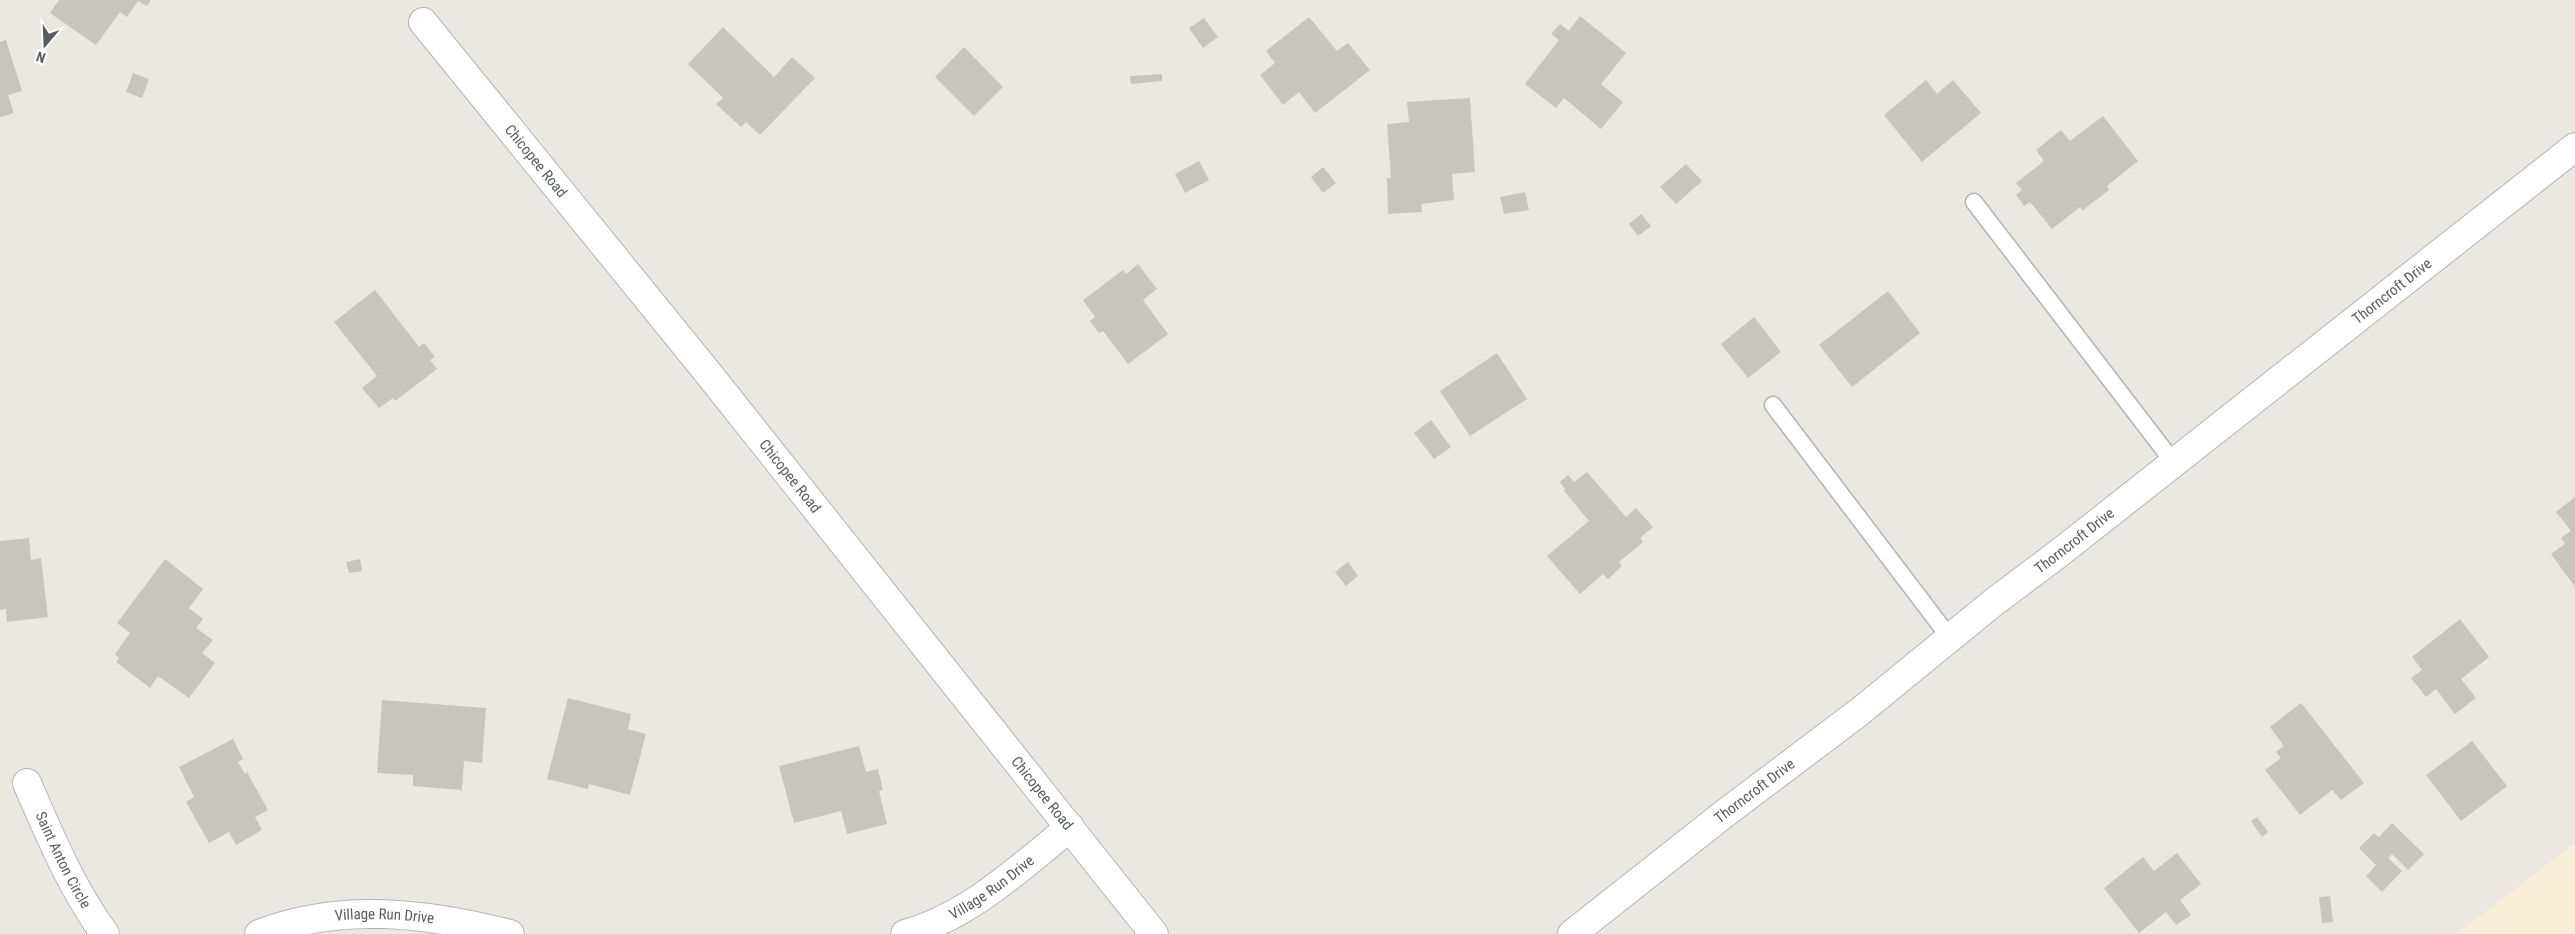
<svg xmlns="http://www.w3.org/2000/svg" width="2575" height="934" font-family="'Roboto Condensed',sans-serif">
  <rect width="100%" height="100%" fill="#ebe8e1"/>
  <!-- commercial -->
  <path fill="#f9efd8" d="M2575,843V934H2457Z"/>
  <!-- building -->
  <g fill="#c8c5c0">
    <path d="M59,0H151L147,6L138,1L127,17L120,12L96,45L50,13Z"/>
    <path d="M1580,16L1626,53L1601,84L1623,102L1601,129L1564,98L1556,108L1525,84L1559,40L1551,34L1560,24L1569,31Z"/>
    <path d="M1309,17L1337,51L1348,43L1370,70L1315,113L1299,92L1283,105L1260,75L1275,63L1266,51Z"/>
    <path d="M1204,18L1218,37L1203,48L1189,28Z"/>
    <path d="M723,27L774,77L792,57L815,78L760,135L746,122L741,127L716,104L723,98L688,64Z"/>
    <path d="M6,40L22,91L8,95L14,113L0,117V42Z"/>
    <path d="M964,47L1003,87L974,116L935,77Z"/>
    <path d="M133,73L149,79L142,98L126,92Z"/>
    <path d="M1162,74V81L1131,84L1130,76Z"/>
    <path d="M1926,80L1937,94L1953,80L1981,113L1922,162L1884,115Z"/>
    <path d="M1470,98L1475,172L1452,174L1454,200L1421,204L1422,212L1388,214L1387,178H1391L1387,124L1409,122L1407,102Z"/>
    <path d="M2103,116L2138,161L2107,186L2109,190L2083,210L2080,207L2052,229L2030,202L2024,206L2016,195L2022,190L2016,183L2044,161L2036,150L2061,130L2070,141Z"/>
    <path d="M1199,161L1209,180L1185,193L1175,174Z"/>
    <path d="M1686,164L1702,181L1676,204L1660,187Z"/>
    <path d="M1323,167L1336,183L1323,193L1311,177Z"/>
    <path d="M1525,192L1529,210L1504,214L1500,197Z"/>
    <path d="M1641,214L1651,226L1638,236L1629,224Z"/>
    <path d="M1138,264L1157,289L1143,300L1168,334L1128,364L1103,331L1099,333L1090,321L1095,317L1083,300L1123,270L1126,274Z"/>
    <path d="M375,290L419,347L424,343L435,357L430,360L437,369L395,401L393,398L379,408L362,388L377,376L334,322Z"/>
    <path d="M1888,291L1920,333L1852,387L1819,345Z"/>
    <path d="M1754,317L1781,352L1748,378L1721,344Z"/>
    <path d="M1497,353L1527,399L1470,436L1440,391Z"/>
    <path d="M1431,420L1451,447L1434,459L1414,433Z"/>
    <path d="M1587,472L1626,517L1636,508L1653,527L1640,538L1643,542L1619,562L1622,566L1608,579L1603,574L1580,594L1547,556L1589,521L1564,491L1565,489L1560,482L1568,475L1574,482Z"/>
    <path d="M2575,497V587L2551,554L2565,544L2561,538L2571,531L2556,512Z"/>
    <path d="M29,538L31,560L41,558L48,617L7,622L6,609L0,610V541Z"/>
    <path d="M165,559L203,589L189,608L203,619L196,628L213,640L202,653L215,663L189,698L158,676L150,688L116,662L119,658L115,654L130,633L117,623Z"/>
    <path d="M360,559L362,571L349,573L346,562Z"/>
    <path d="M1348,562L1358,576L1346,586L1335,572Z"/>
    <path d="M2460,619L2489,657L2461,679L2476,698L2455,714L2436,689L2426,697L2411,678L2422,670L2412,657Z"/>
    <path d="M568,698L631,714L628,729L646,734L630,795L589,784L588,789L547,779Z"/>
    <path d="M382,700L486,708L482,763L464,761L462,790L413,786V775L377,773Z"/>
    <path d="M2301,703L2364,783L2341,800L2332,790L2300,815L2265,770L2281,758L2276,752L2284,746L2270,727Z"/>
    <path d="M233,739L243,759L238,762L245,774L247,772L268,810L255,817L262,830L236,845L229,832L209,843L186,802L194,797L179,767Z"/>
    <path d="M2472,741L2507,786L2461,821L2426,775Z"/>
    <path d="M859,746L866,772L878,769L883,790L879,791L887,824L847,834L841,811L794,823L779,766Z"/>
    <path d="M2257,817L2268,832L2262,837L2251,821Z"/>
    <path d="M2392,823L2424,854L2408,870L2392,854L2388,858L2402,871L2382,892L2366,876L2376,865L2359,848L2374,833L2379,837Z"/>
    <path d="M2177,853L2201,884L2180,900L2191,915L2176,925L2166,912L2139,933L2104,888L2143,857L2154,871Z"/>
    <path d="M2330,896L2333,922L2322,923L2319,897Z"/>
  </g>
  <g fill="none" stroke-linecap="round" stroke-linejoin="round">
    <defs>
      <g id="service">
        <path d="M1974,202L2174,463"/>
        <path d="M1773,405L1950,638"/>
      </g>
      <g id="minor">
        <path id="s1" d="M423,22L708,373L1154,934"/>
        <path id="s2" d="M27,783C50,836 71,887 105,934"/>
        <path id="s3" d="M259,934C340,902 428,913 510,934"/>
        <path id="s4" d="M905,934C969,916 1020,868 1070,827"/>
        <path id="s5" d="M1572,934L1724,814L1858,713L1994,602L2058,554L2575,147"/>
      </g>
    </defs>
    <!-- service casing -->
    <use href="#service" stroke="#b2b4b7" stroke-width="19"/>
    <!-- minor casing -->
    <use href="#minor" stroke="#b2b4b7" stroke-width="30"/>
    <!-- service -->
    <use href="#service" stroke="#fff" stroke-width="16"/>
    <!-- minor -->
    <use href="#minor" stroke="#fff" stroke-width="28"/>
  </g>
  <g text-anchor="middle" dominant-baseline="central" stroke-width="5" stroke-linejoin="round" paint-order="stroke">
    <!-- street labels -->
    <g font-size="15" fill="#5a5d60" stroke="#fff">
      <text stroke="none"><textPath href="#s1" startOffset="179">Chicopee Road</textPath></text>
      <text stroke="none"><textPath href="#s5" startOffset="1042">Thorncroft Drive</textPath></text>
      <text stroke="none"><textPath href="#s1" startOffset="584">Chicopee Road</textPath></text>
      <text stroke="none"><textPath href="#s5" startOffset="638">Thorncroft Drive</textPath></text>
      <text stroke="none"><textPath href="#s5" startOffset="232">Thorncroft Drive</textPath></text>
      <text stroke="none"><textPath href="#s1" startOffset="989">Chicopee Road</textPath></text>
      <text stroke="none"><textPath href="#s2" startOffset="85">Saint Anton Circle</textPath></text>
      <text stroke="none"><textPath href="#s4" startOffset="99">Village Run Drive</textPath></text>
      <text stroke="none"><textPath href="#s3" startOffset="128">Village Run Drive</textPath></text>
    </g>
  </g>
  <!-- north arrow -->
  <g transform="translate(45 45) rotate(199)" stroke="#ffffff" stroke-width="4" paint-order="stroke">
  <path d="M0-4L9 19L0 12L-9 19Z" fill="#5a5d60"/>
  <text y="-8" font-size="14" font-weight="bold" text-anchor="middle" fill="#5a5d60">N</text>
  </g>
</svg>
